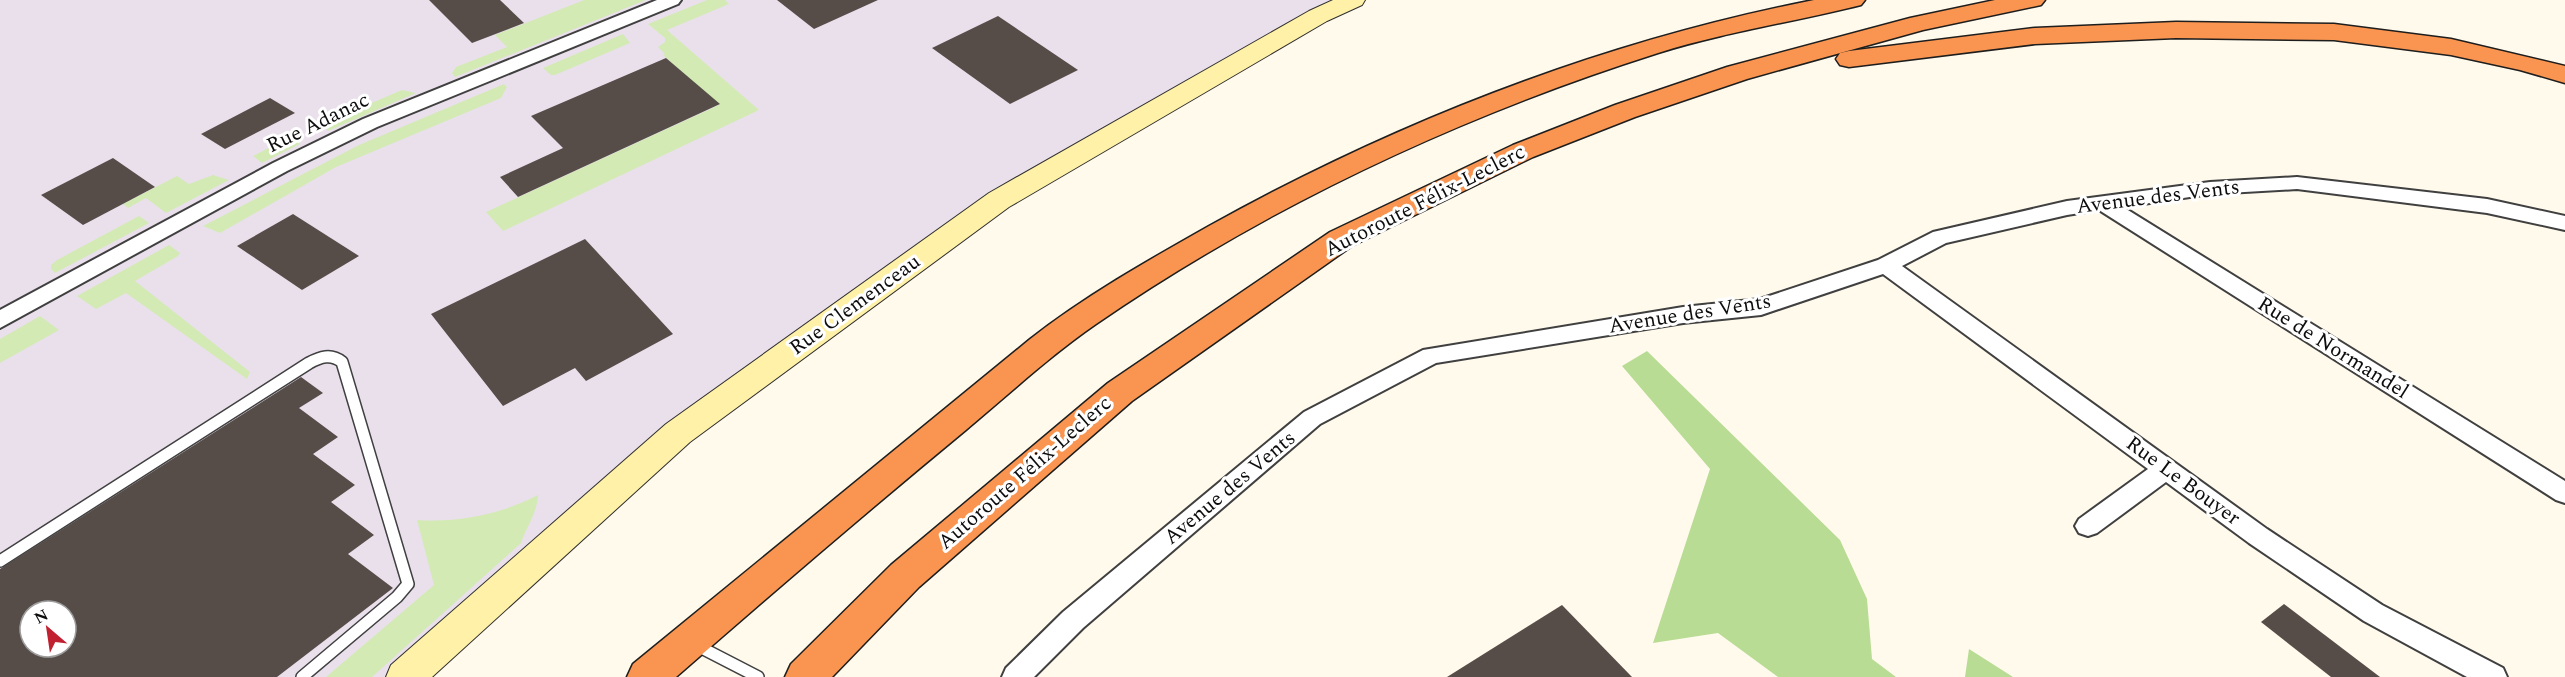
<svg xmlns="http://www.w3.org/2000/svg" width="2565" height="677" font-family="Spectral,serif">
  <rect width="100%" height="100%" fill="#fffaec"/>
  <!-- industrial -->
  <path fill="#eae0ec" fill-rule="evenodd" d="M0,0H1353L999,200L678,433L405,677H0ZM30,611H66V647H30Z"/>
  <!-- green -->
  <g fill="#d3eab5">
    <path d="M584,0H646L455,77L452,73L456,67L507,47L495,35Z"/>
    <path d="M707,0H725L729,4L667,30L759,110L503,231L486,212L719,105L663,55L665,54L658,47L665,42V38L648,24Z"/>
    <path d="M623,34L630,43L555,75H551L543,68Z"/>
    <path d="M504,84L507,87L501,98L336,167L220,233L203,226L359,145Z"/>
    <path d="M402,90L416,93L328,131L322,124Z"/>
    <path d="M290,137L300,144L262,163L253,156Z"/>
    <path d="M213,175L229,180L166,213L146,198L128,208L123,204L177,176L189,184Z"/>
    <path d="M139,216L149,223L55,273L51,269V265L57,260Z"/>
    <path d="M169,245L180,253L178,256L135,281L250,372L247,379L126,293L96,309L77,296Z"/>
    <path d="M40,316L59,330L0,363V339Z"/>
    <path d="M538,495C537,513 527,526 521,543L372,677H326L434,585L417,520C459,523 501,514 538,495Z"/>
  </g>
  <!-- forest -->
  <g fill="#b8dc94">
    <path d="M1647,351L1840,540L1867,599L1872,659L1896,677H1778L1718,633L1653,643L1710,469L1622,366Z"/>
    <path d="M1969,649L2013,677H1965Z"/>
  </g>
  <!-- building -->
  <g fill="#564d49" fill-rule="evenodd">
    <path d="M429,0H500L524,23L472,43Z"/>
    <path d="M777,0H878L814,29Z"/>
    <path d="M998,16L1078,70L1010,104L932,48Z"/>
    <path d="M666,58L720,104L518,197L500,177L563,148L531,116Z"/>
    <path d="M270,98L295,113L225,149L201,134Z"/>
    <path d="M113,158L155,187L83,225L41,195Z"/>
    <path d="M293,214L359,256L302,290L237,246Z"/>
    <path d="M585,239L673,334L586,381L575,368L503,406L431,314Z"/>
    <path d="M301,377L323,393L299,408L338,437L313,454L355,485L331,502L374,535L348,554L393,588L277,677H0V569ZM30,611H66V647H30Z"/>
    <path d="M2284,604L2380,677H2331L2261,622Z"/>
    <path d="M1562,605L1632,677H1447Z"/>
  </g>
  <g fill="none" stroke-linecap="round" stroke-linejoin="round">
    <defs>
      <g id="lane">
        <path d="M0,561L309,363C320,357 331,353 342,362L408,584L397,597L302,677"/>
        <path d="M694,644L758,677"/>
      </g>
      <g id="street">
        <path d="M657,0H681L678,4L377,127L287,171L0,328V310L273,163L363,119Z"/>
        <path d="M2297,177L2487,199L2565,216V230L2487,213L2297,189L2210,194L2123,207L2565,481V503L2556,500L2099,210L2067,215L1946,243L1902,266L2267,529L2382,605L2503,668L2507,677H2467L2364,621L2249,543L2166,482L2097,533L2088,536L2079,533L2075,526L2079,519L2148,469L1883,274L1761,315L1683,323L1436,363L1320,424L1083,628L1034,677H1002L1006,668L1063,612L1304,412L1423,350L1683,307L1760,299L1878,260L1933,232L2067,201L2210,182Z"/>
      </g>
      <path id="secondary" d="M1333,0H1365L1362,5L1327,21L1009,207L690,442L432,677H386L391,665L666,424L989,193L1309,11Z"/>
      <g id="highway">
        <path d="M1814,0H1865L1861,5C1793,22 1725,32 1658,53C1460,116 1268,206 1096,324C1051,355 1010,393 967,429C869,510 772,593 676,677H627L633,664L1029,340C1085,296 1147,261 1209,226C1398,121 1601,42 1814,0Z"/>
        <path d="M1995,0H2045L2041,5L1923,30L1747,79L1635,117L1533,157L1352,246L1132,401L919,587L832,677H785L791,664L891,565L1108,383L1330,232L1513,145L1615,105L1727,67L1910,18Z"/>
        <path d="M2176,22L2334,24L2451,39L2565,66V83L2520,70L2451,55L2334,40L2176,38L2035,44L1849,67L1840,65L1836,59L1840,53L1849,51L2035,28Z"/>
      </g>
    </defs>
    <!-- lane casing -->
    <use href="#lane" stroke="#404040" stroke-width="14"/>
    <!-- street casing -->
    <use href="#street" stroke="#404040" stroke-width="4"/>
    <!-- secondary casing -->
    <use href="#secondary" stroke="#2f2f2f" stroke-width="2"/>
    <!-- highway casing -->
    <use href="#highway" stroke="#1e1e1e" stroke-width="3"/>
    <!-- lane -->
    <use href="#lane" stroke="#fff" stroke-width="11"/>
    <!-- street -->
    <use href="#street" fill="#fff" fill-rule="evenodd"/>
    <!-- secondary -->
    <use href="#secondary" fill="#fff1a7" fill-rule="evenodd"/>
    <!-- highway -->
    <use href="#highway" fill="#f99550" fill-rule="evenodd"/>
  </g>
  <g text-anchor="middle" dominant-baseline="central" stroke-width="6" stroke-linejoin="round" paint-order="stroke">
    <!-- street labels -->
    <g font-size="21" fill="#0d0d0d" stroke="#fff">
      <text transform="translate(318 123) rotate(-26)">Rue Adanac</text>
      <text transform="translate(2158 197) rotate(-7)">Avenue des Vents</text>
      <text transform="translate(1425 201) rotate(-27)">Autoroute Félix-Leclerc</text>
      <text transform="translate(855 305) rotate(-36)">Rue Clemenceau</text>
      <text transform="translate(1690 314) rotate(-9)">Avenue des Vents</text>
      <text transform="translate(2333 348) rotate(32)">Rue de Normandel</text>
      <text transform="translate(1025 473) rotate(-41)">Autoroute Félix-Leclerc</text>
      <text transform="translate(2183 481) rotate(36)">Rue Le Bouyer</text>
      <text transform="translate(1230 488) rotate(-40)">Avenue des Vents</text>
    </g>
  </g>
  <!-- north arrow -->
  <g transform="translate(48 629) rotate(331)"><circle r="28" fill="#ffffff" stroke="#9e9e9e" stroke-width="1.5"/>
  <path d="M0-4.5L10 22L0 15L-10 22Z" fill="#c12030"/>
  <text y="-9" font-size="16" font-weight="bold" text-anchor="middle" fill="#0d0d0d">N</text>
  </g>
</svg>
